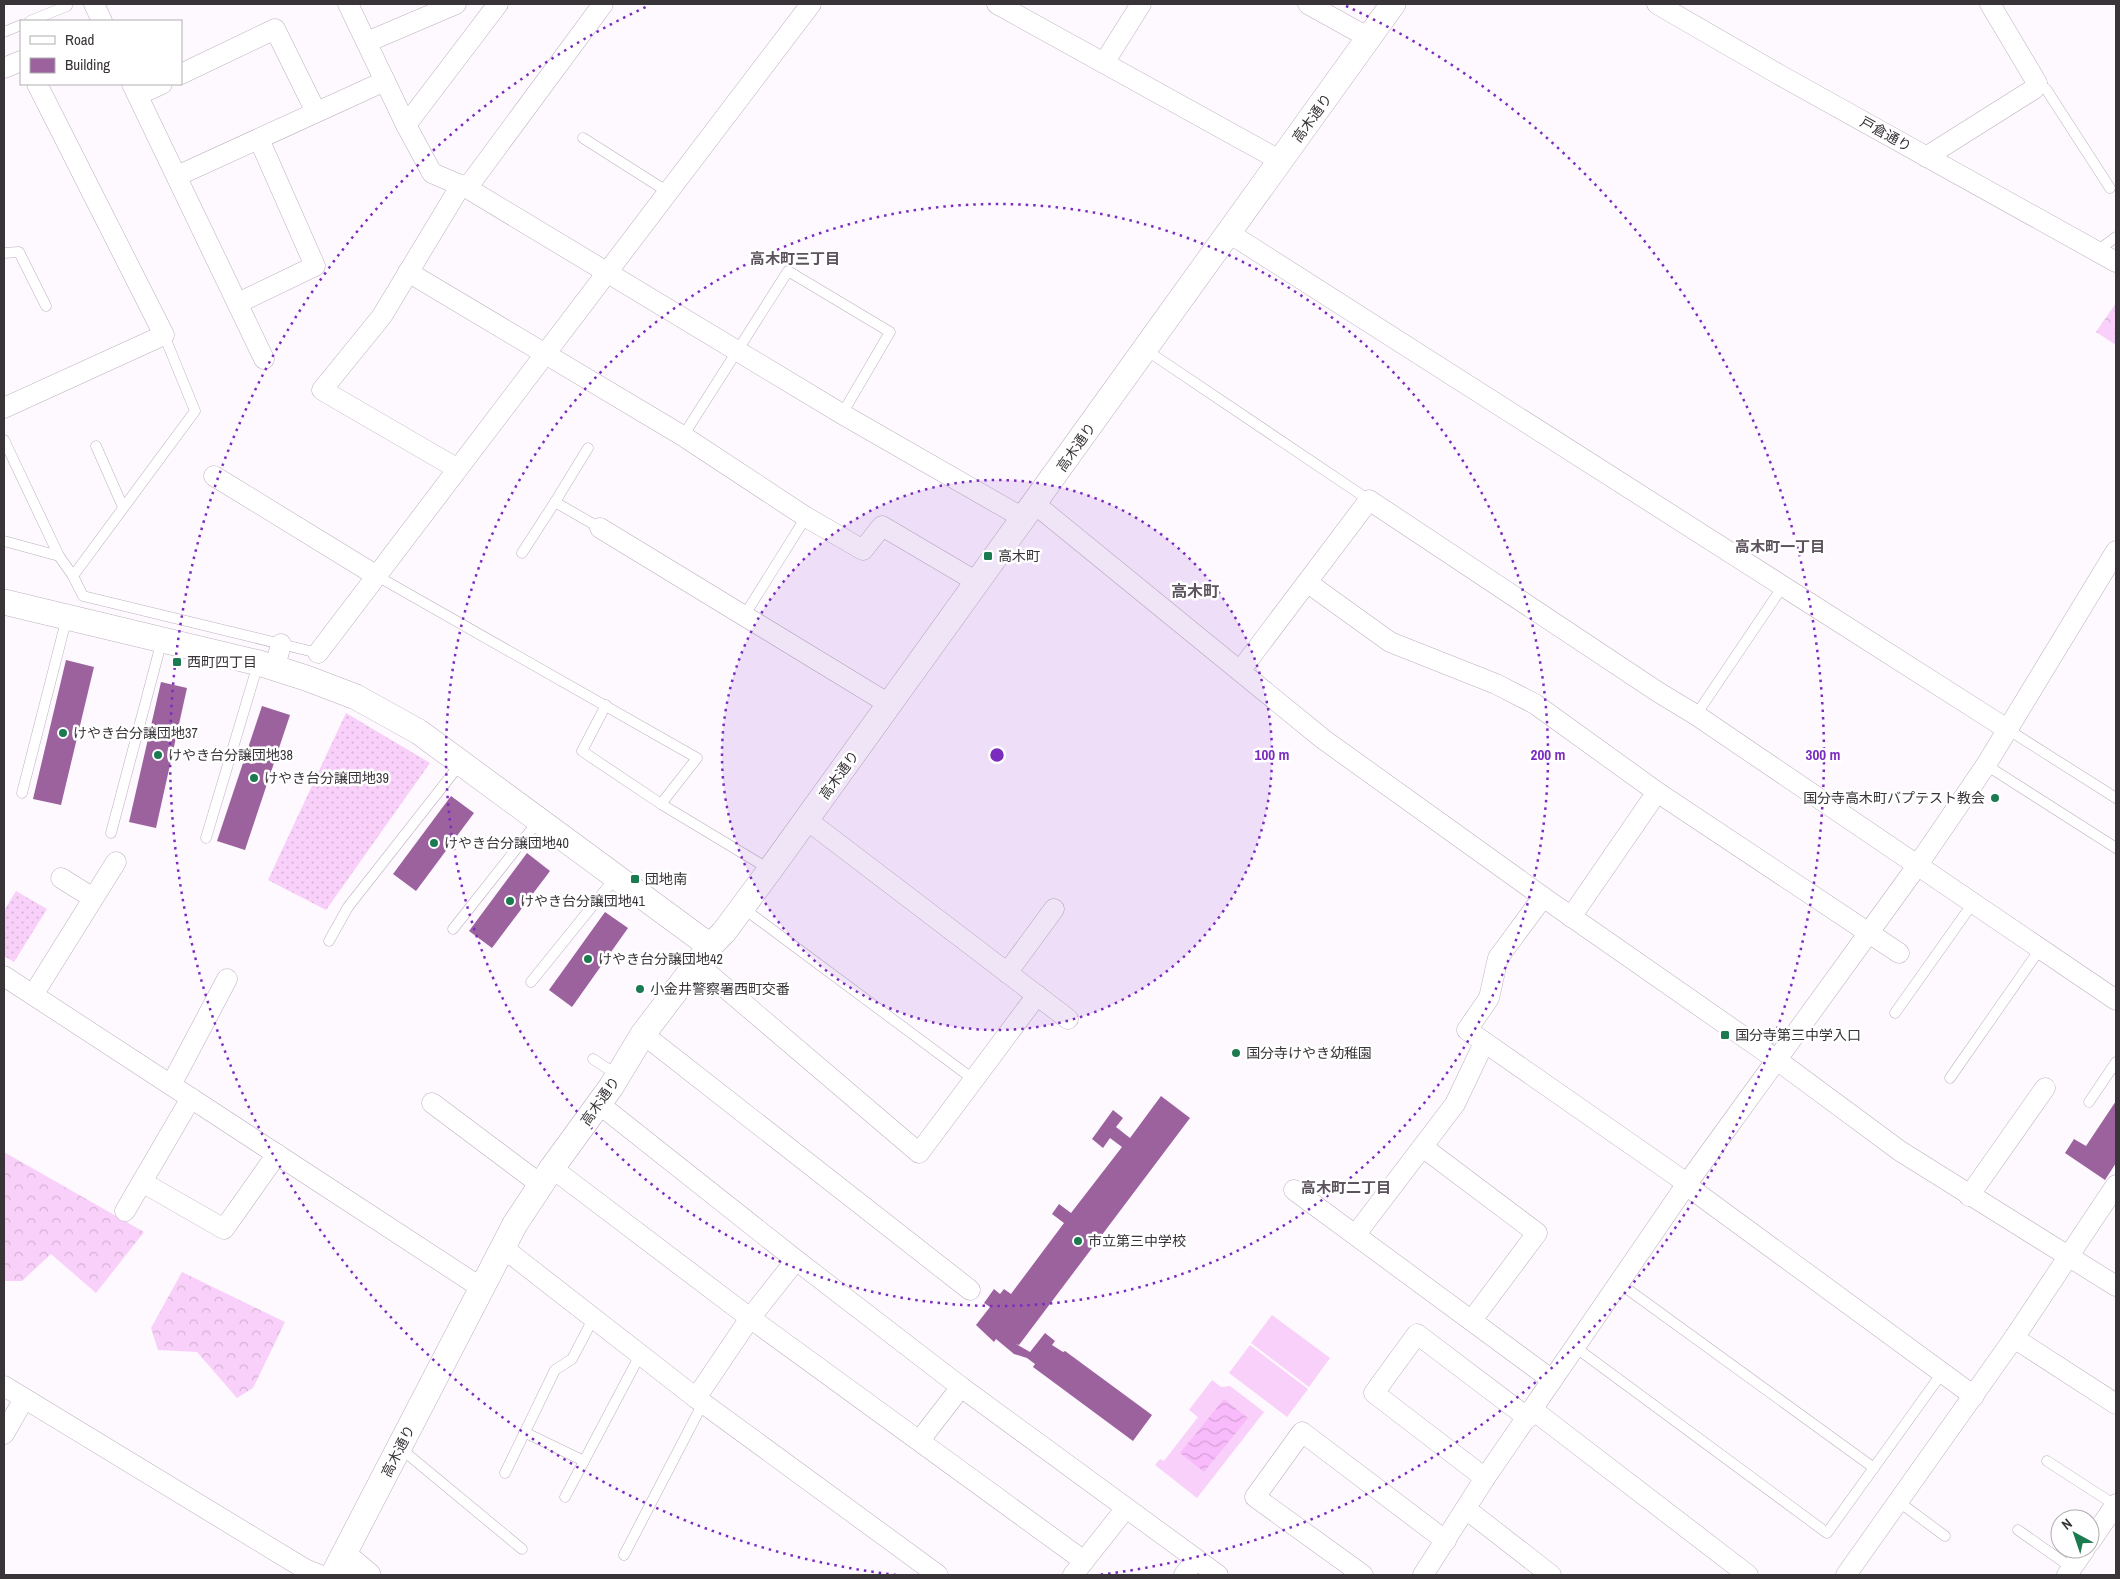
<svg xmlns="http://www.w3.org/2000/svg" width="2120" height="1579" font-family="'Archivo Narrow','Noto Sans JP',sans-serif">
  <defs>
    <pattern id="grass-dots" width="8" height="8" patternUnits="userSpaceOnUse" patternTransform="scale(1.25)"><rect width="8" height="8" fill="#f8d0f9"/><path d="M2 2h.1M6 6h.1" fill="none" stroke="#d5b3d6" stroke-width="1.8" stroke-linecap="round"/></pattern>
    <pattern id="forest-crowns" width="20" height="18" patternUnits="userSpaceOnUse" patternTransform="scale(1.25)"><rect width="20" height="18" fill="#f8d0f9"/><path d="M2 6a3 3 0 1 1 6 0M12 15a3 3 0 1 1 6 0" fill="none" stroke="#d5b3d6"/></pattern>
    <pattern id="water-waves" width="16" height="10" patternUnits="userSpaceOnUse" patternTransform="scale(1.25)"><rect width="16" height="10" fill="#f8bafa"/><path d="M0 5q4-4 8 0t8 0" fill="none" stroke="#d5a0d7"/></pattern>
  </defs>
  <rect width="100%" height="100%" fill="#fef8ff"/>
  <!-- grass -->
  <g fill="url(#grass-dots)">
    <path d="M346,713L430,763L326,910L268,880Z"/>
    <path d="M16,891L47,909L14,962L4,956V911Z"/>
  </g>
  <!-- forest -->
  <g fill="url(#forest-crowns)">
    <path d="M2116,303V345L2096,332Z"/>
    <path d="M4,1152L144,1232L96,1293L51,1254L22,1281H4Z"/>
    <path d="M182,1272L285,1322L253,1388L237,1398L197,1352L158,1350L151,1328Z"/>
  </g>
  <!-- garden -->
  <g fill="#f8d0f9">
    <path d="M1272,1315L1330,1358L1309,1387L1251,1343Z"/>
    <path d="M1250,1345L1308,1389L1287,1417L1229,1373Z"/>
    <path d="M1212,1380L1221,1387L1230,1386L1264,1412L1197,1498L1155,1465L1160,1459L1164,1461L1198,1417L1189,1410Z"/>
  </g>
  <!-- water -->
  <path fill="url(#water-waves)" d="M1224,1399L1248,1418L1204,1472L1180,1453Z"/>
  <!-- building -->
  <g fill="#9b629e">
    <path d="M66,660L94,667L61,805L33,799Z"/>
    <path d="M161,682L187,688L156,828L129,822Z"/>
    <path d="M262,706L290,715L245,850L217,841Z"/>
    <path d="M451,796L474,813L416,891L393,874Z"/>
    <path d="M527,853L550,871L492,948L469,931Z"/>
    <path d="M605,912L628,928L572,1007L549,990Z"/>
    <path d="M1161,1096L1190,1118L1019,1345L1016,1344L1030,1352L1045,1333L1055,1341L1052,1345L1063,1352L1065,1351L1152,1415L1133,1441L1033,1367L1035,1364L1027,1358L1014,1354L996,1339L994,1342L976,1325L990,1307L984,1303L994,1289L1000,1294L1004,1289L1011,1294L1064,1223L1052,1214L1059,1204L1071,1213L1122,1147L1110,1138L1103,1148L1092,1139L1113,1110L1123,1118L1116,1127L1130,1138Z"/>
    <path d="M2116,1101V1163L2105,1180L2065,1153L2074,1139L2086,1146Z"/>
  </g>
  <g fill="none" stroke-linecap="round" stroke-linejoin="round">
    <defs>
      <g id="service">
        <path d="M30,21L67,6"/>
        <path d="M4,32L21,25"/>
        <path d="M2037,83L2046,89L2110,188"/>
        <path d="M583,138L668,192"/>
        <path d="M2097,251L2116,237"/>
        <path d="M4,253L19,252L46,306"/>
        <path d="M1146,350L1369,500"/>
        <path d="M683,436L788,271L890,332L842,414"/>
        <path d="M4,440L59,556L73,576L83,596L318,653"/>
        <path d="M96,446L123,507"/>
        <path d="M588,448L555,502L600,528"/>
        <path d="M4,541L59,556"/>
        <path d="M522,553L555,502"/>
        <path d="M73,576L195,411L164,335"/>
        <path d="M377,576L697,758L661,804"/>
        <path d="M744,616L806,517"/>
        <path d="M606,705L582,751L661,804L769,869"/>
        <path d="M1696,715L1783,586"/>
        <path d="M2007,729L2116,798"/>
        <path d="M1986,765L2116,848"/>
        <path d="M22,793L67,617"/>
        <path d="M111,833L162,640"/>
        <path d="M206,838L258,664"/>
        <path d="M743,908L973,1079"/>
        <path d="M453,929L539,820"/>
        <path d="M329,941L348,907L461,763"/>
        <path d="M531,982L615,878"/>
        <path d="M1895,1013L1973,903"/>
        <path d="M593,1059L617,1075"/>
        <path d="M1950,1078L2040,949"/>
        <path d="M2089,1102L2116,1062"/>
        <path d="M1619,1283L1874,1468"/>
        <path d="M1575,1347L1827,1533L1942,1373"/>
        <path d="M524,1432L584,1461"/>
        <path d="M400,1448L522,1549"/>
        <path d="M2047,1461L2115,1505"/>
        <path d="M505,1473L555,1370L572,1359L593,1319"/>
        <path d="M565,1497L640,1355"/>
        <path d="M1899,1502L1945,1536"/>
        <path d="M2018,1530L2072,1568"/>
        <path d="M624,1555L703,1403"/>
      </g>
      <g id="minor">
        <path d="M94,4L102,21"/>
        <path d="M348,4L406,125L432,173L467,188L842,414L1025,519"/>
        <path d="M997,4L1281,161"/>
        <path d="M1308,4L1369,38"/>
        <path d="M1657,4L1778,74L2116,262"/>
        <path d="M367,42L456,4"/>
        <path d="M1104,63L1141,4"/>
        <path d="M4,68L21,61"/>
        <path d="M181,74L275,29L316,112"/>
        <path d="M132,84L264,359"/>
        <path d="M138,95L162,84"/>
        <path d="M406,125L498,4"/>
        <path d="M1926,157L2034,89L2037,83L1990,4"/>
        <path d="M177,176L385,81"/>
        <path d="M467,188L603,4"/>
        <path d="M1229,233L2007,729"/>
        <path d="M408,272L683,436L806,517L863,550L882,526L977,582"/>
        <path d="M238,303L315,266L259,139"/>
        <path d="M4,408L164,335L37,84"/>
        <path d="M458,469L322,390L382,316L461,185"/>
        <path d="M214,476L377,576"/>
        <path d="M1035,504L1323,739L1543,897L1777,1060L1900,1151L2116,1286"/>
        <path d="M600,528L889,704"/>
        <path d="M1308,583L1390,642L1496,684L1535,704L1657,792L1899,953"/>
        <path d="M318,653L811,4"/>
        <path d="M275,667L281,644"/>
        <path d="M1240,671L1369,500L1658,692L1696,715L2116,1000"/>
        <path d="M807,820L1068,1019"/>
        <path d="M61,878L93,898"/>
        <path d="M1543,897L1498,958L1489,998L1467,1030L1678,1177L1686,1185L1974,1396"/>
        <path d="M1571,917L1657,792"/>
        <path d="M696,963L919,1153L1037,995"/>
        <path d="M1007,973L1054,909"/>
        <path d="M4,976L480,1287"/>
        <path d="M33,995L116,862"/>
        <path d="M643,1034L970,1290"/>
        <path d="M171,1085L227,979"/>
        <path d="M432,1103L540,1184"/>
        <path d="M599,1104L796,1260L961,1387L1218,1575"/>
        <path d="M1424,1148L1537,1233L1472,1320"/>
        <path d="M552,1168L750,1318L1084,1561"/>
        <path d="M142,1182L224,1229L277,1154"/>
        <path d="M1294,1190L1552,1380"/>
        <path d="M1969,1196L2045,1088"/>
        <path d="M125,1211L191,1098"/>
        <path d="M1356,1234L1455,1104L1484,1043"/>
        <path d="M502,1247L696,1398L938,1575"/>
        <path d="M2014,1338L2116,1404"/>
        <path d="M4,1386L305,1569L320,1575"/>
        <path d="M696,1398L750,1318L796,1260"/>
        <path d="M1533,1410L1748,1575"/>
        <path d="M4,1434L24,1399"/>
        <path d="M920,1440L961,1387"/>
        <path d="M1485,1478L1374,1393L1417,1334L1528,1418"/>
        <path d="M1466,1509L1551,1575"/>
        <path d="M2090,1542L2116,1504"/>
        <path d="M1073,1575L1126,1508"/>
        <path d="M1184,1575L1196,1559"/>
        <path d="M1363,1575L1255,1497L1302,1432L1446,1541"/>
        <path d="M1423,1575L1485,1478L1686,1185L1917,866L1986,765L2116,551"/>
        <path d="M1846,1575L2014,1338L2116,1185"/>
        <path d="M2067,1575L2085,1549"/>
      </g>
      <g id="tertiary">
        <path d="M4,602L259,663L306,678L356,697L419,732L710,946"/>
        <path d="M344,1555L368,1575"/>
        <path d="M333,1575L515,1224L552,1168L611,1087L643,1034L710,946L724,932L770,870L1393,4"/>
      </g>
    </defs>
    <!-- service casing -->
    <use href="#service" stroke="#bcb1bc" stroke-width="11"/>
    <!-- minor casing -->
    <use href="#minor" stroke="#bcb1bc" stroke-width="21"/>
    <!-- tertiary casing -->
    <use href="#tertiary" stroke="#bcb1bc" stroke-width="26"/>
    <!-- service -->
    <use href="#service" stroke="#fff" stroke-width="10"/>
    <!-- minor -->
    <use href="#minor" stroke="#fff" stroke-width="20"/>
    <!-- tertiary -->
    <use href="#tertiary" stroke="#fff" stroke-width="25"/>
  </g>
  <!-- distance rings -->
  <circle cx="997" cy="755" r="275" fill="#7b2cbf" fill-opacity=".12"/>
  <g fill="none" stroke="#7b2cbf" stroke-width="2.5" stroke-dasharray="2.5 5">
    <circle cx="997" cy="755" r="275"/>
    <circle cx="997" cy="755" r="551"/>
    <path d="M896 1575A826 826 0 0 1 648 6M1346 6A826 826 0 0 1 1098 1575"/>
  </g>
  <!-- markers -->
  <g fill="#1b7a50" stroke="#fff" stroke-width="2">
    <rect x="983" y="551" width="10" height="10" rx="2.5"/>
    <rect x="172" y="657" width="10" height="10" rx="2.5"/>
    <circle cx="63" cy="733" r="5"/>
    <circle cx="158" cy="755" r="5"/>
    <circle cx="254" cy="778" r="5"/>
    <circle cx="1995" cy="798" r="5"/>
    <circle cx="434" cy="843" r="5"/>
    <rect x="630" y="874" width="10" height="10" rx="2.5"/>
    <circle cx="510" cy="901" r="5"/>
    <circle cx="588" cy="959" r="5"/>
    <circle cx="640" cy="989" r="5"/>
    <rect x="1720" y="1030" width="10" height="10" rx="2.5"/>
    <circle cx="1236" cy="1053" r="5"/>
    <circle cx="1078" cy="1241" r="5"/>
  </g>
  <g text-anchor="middle" dominant-baseline="central" stroke-width="5" stroke-linejoin="round" paint-order="stroke">
    <!-- street labels -->
    <g font-size="14" fill="#383438" stroke="#fff">
      <text transform="translate(1312 118) rotate(-54)">高木通り</text>
      <text transform="translate(1886 134) rotate(29)">戸倉通り</text>
      <text transform="translate(1076 447) rotate(-55)">高木通り</text>
      <text transform="translate(839 775) rotate(-54)">高木通り</text>
      <text transform="translate(600 1101) rotate(-55)">高木通り</text>
      <text transform="translate(398 1451) rotate(-63)">高木通り</text>
    </g>
    <!-- poi labels -->
    <g font-size="14" fill="#383438" stroke="#fff" text-anchor="start">
      <text x="998" y="556">高木町</text>
      <text x="187" y="662">西町四丁目</text>
      <text x="73" y="733">けやき台分譲団地37</text>
      <text x="168" y="755">けやき台分譲団地38</text>
      <text x="264" y="778">けやき台分譲団地39</text>
      <text x="1985" y="798" text-anchor="end">国分寺高木町バプテスト教会</text>
      <text x="444" y="843">けやき台分譲団地40</text>
      <text x="645" y="879">団地南</text>
      <text x="520" y="901">けやき台分譲団地41</text>
      <text x="598" y="959">けやき台分譲団地42</text>
      <text x="650" y="989">小金井警察署西町交番</text>
      <text x="1735" y="1035">国分寺第三中学入口</text>
      <text x="1246" y="1053">国分寺けやき幼稚園</text>
      <text x="1088" y="1241">市立第三中学校</text>
    </g>
    <!-- neighbourhood labels -->
    <g font-size="15" font-weight="bold" fill="#5c535d" stroke="#fff">
      <text x="795" y="258">高木町三丁目</text>
      <text x="1780" y="546">高木町一丁目</text>
      <text x="1346" y="1187">高木町二丁目</text>
    </g>
    <!-- quarter labels -->
    <g font-size="16" font-weight="bold" fill="#5c535d" stroke="#fff">
      <text x="1195" y="591">高木町</text>
    </g>
  </g>
  <circle cx="997" cy="755" r="8" fill="#7b2cbf" stroke="#fff" stroke-width="2.5"/>
  <g font-size="15" text-anchor="middle" font-weight="bold" fill="#7b2cbf" stroke="#fff" stroke-width="5" stroke-linejoin="round" paint-order="stroke">
    <text x="1272" y="760">100 m</text>
    <text x="1548" y="760">200 m</text>
    <text x="1823" y="760">300 m</text>
  </g>
  <!-- border -->
  <rect width="2120" height="1579" fill="none" stroke="#383438" stroke-width="10"/>
  <!-- legend -->
  <rect x="20" y="20" width="162" height="65" fill="#ffffff" stroke="#afaeaf"/>
  <rect x="30" y="36" width="25" height="8" fill="#ffffff" stroke="#afaeaf"/>
  <text x="65" y="45" font-size="15" fill="#383438">Road</text>
  <rect x="30" y="58" width="25" height="15" fill="#9b629e" stroke="#afaeaf"/>
  <text x="65" y="70" font-size="15" fill="#383438">Building</text>
  <!-- north arrow -->
  <g transform="translate(2075 1534) rotate(320)"><circle r="24" fill="#ffffff" stroke="#afaeaf"/>
  <path d="M0-4L9 19L0 12L-9 19Z" fill="#1b7a50"/>
  <text y="-8" font-size="14" font-weight="bold" text-anchor="middle" fill="#383438">N</text>
  </g>
</svg>
